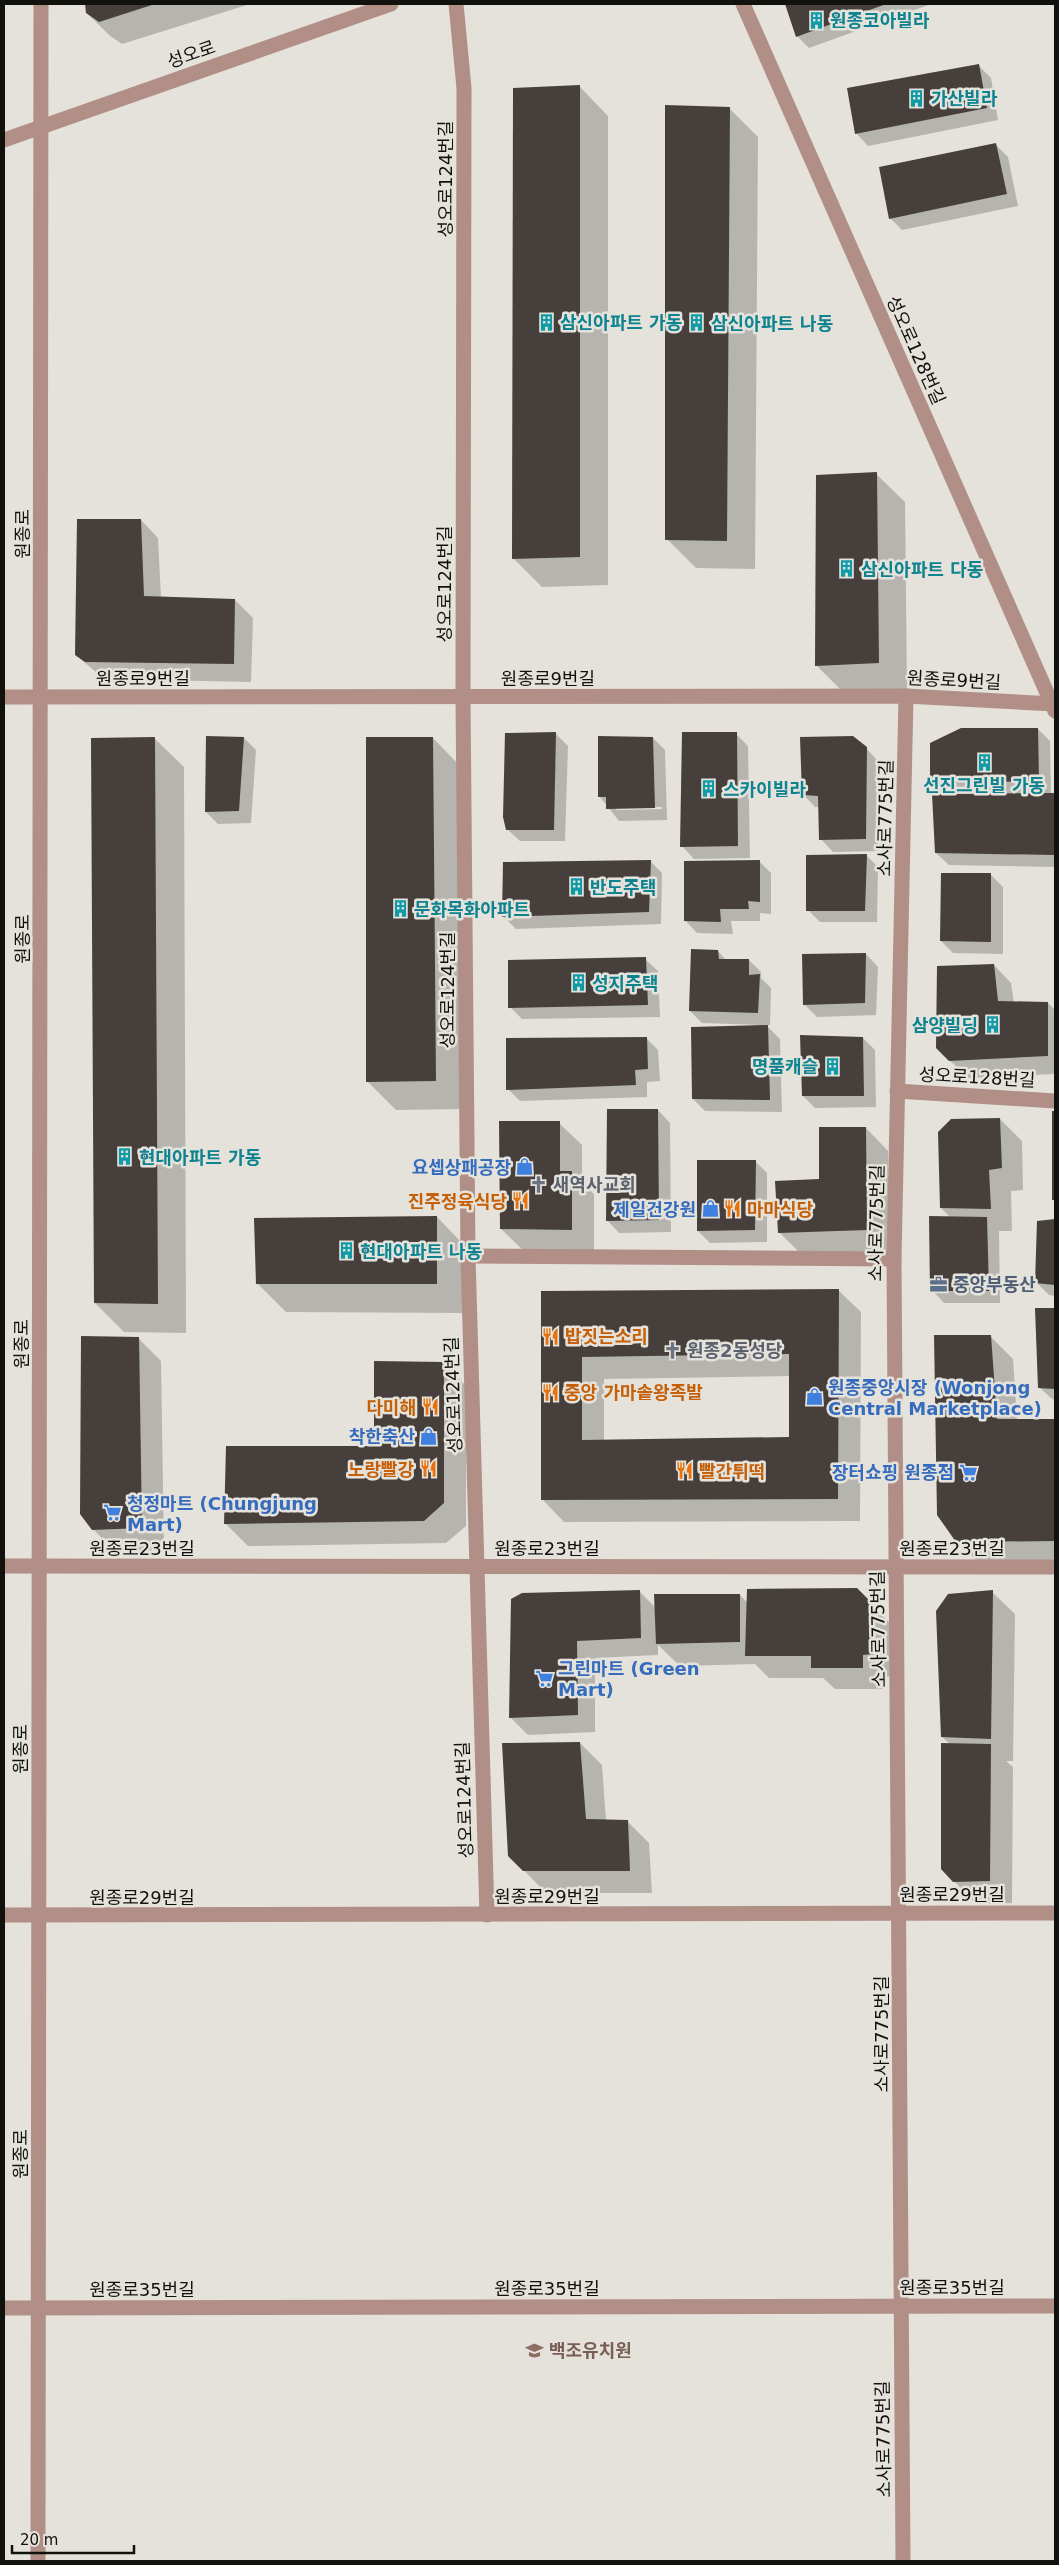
<svg xmlns="http://www.w3.org/2000/svg" width="1059" height="2565" font-family="'DejaVu Sans','Noto Sans KR',sans-serif">
  <rect width="100%" height="100%" fill="#e4e2da"/>
  <!-- shadow -->
  <g fill="#0003" fill-rule="evenodd">
    <path d="M87,4H250L122,44L109,35L87,13Z"/>
    <path d="M786,4H931L809,48L797,36Z"/>
    <path d="M979,66L991,78L998,120L868,146L856,133Z"/>
    <path d="M580,87L608,116V585L542,587L513,558Z"/>
    <path d="M729,108L758,137L755,569L696,568L667,539Z"/>
    <path d="M996,145L1008,157L1018,206L902,230L890,218Z"/>
    <path d="M876,474L905,502L907,691L845,694L816,665Z"/>
    <path d="M141,520L158,538L161,598L235,600L253,618L251,682L104,679L76,655Z"/>
    <path d="M1038,729L1050,741L1051,794H1055V867L949,865L936,853L944,796L931,783Z"/>
    <path d="M556,734L568,746L565,841H520L507,829Z"/>
    <path d="M736,734L748,746L750,858L694,859L682,846Z"/>
    <path d="M244,738L256,750L251,823L218,824L206,812Z"/>
    <path d="M433,738L461,767L464,1109L396,1110L367,1081Z"/>
    <path d="M653,738L665,750L667,820L619,821L600,797ZM662,807V809L617,810L615,808Z"/>
    <path d="M155,739L184,767L186,1333L124,1332L95,1303Z"/>
    <path d="M866,748L878,761V851L833,852L821,839L820,807H815L803,794Z"/>
    <path d="M866,855L878,867L877,922H820L808,910Z"/>
    <path d="M650,861L662,873L661,924L516,929L503,916Z"/>
    <path d="M759,861L771,873V914L760,913V921H731L733,934L697,933L685,920Z"/>
    <path d="M991,875L1003,887V954L953,953L941,941Z"/>
    <path d="M718,951L726,960H749L761,972V978L771,988L770,1025H766L780,1039L782,1112L705,1111L693,1099L761,1027V1025L702,1023L690,1011Z"/>
    <path d="M866,954L878,967L876,1015L817,1017L804,1004Z"/>
    <path d="M645,959L658,971L660,1017L522,1019L510,1007Z"/>
    <path d="M994,965L1011,983L1014,1003H1048L1055,1010V1074L968,1078L937,1048Z"/>
    <path d="M646,1038L658,1050L660,1081L647,1082V1097L520,1101L508,1089Z"/>
    <path d="M863,1038L875,1050L876,1107L815,1108L803,1096Z"/>
    <path d="M658,1110L670,1123L671,1232L619,1233L607,1220Z"/>
    <path d="M1053,1112H1055V1202L1053,1199Z"/>
    <path d="M1000,1119L1022,1141L1023,1190L1011,1191L1012,1231H999L1000,1303H944L932,1290L951,1218L941,1208Z"/>
    <path d="M559,1123L582,1145V1183L594,1194V1252L524,1251L501,1229Z"/>
    <path d="M866,1128L888,1151L889,1252L802,1255L779,1232Z"/>
    <path d="M755,1161L767,1173V1242L710,1243L698,1231Z"/>
    <path d="M437,1217L465,1246V1313L286,1312L257,1283Z"/>
    <path d="M1055,1220V1296L1049,1295L1037,1283L1039,1222Z"/>
    <path d="M838,1290L861,1312L860,1521L564,1522L542,1499V1292ZM791,1376V1438L604,1441V1379Z"/>
    <path d="M1037,1309H1055V1400L1052,1399L1039,1387Z"/>
    <path d="M990,1336L1013,1359L1017,1420H1055V1563L980,1564L957,1541Z"/>
    <path d="M139,1339L161,1361L164,1550L115,1552L93,1529Z"/>
    <path d="M443,1363L466,1386V1526L446,1543L248,1546L226,1524L375,1447Z"/>
    <path d="M856,1590L895,1628V1676L884,1677V1689H835L823,1678H769L755,1664L680,1666L658,1645V1655L595,1658V1732L528,1735L510,1717L512,1600L640,1592L656,1608L740,1595L748,1603Z"/>
    <path d="M992,1592L1015,1614L1013,1761H1006L1013,1767L1012,1903L976,1904L954,1881L950,1744L942,1737Z"/>
    <path d="M580,1743L602,1765L606,1821H627L649,1843L652,1893H546L509,1855Z"/>
  </g>
  <!-- building -->
  <g fill="#463f3c" fill-rule="evenodd">
    <path d="M85,4H155L99,22L86,13Z"/>
    <path d="M785,4H886L796,37Z"/>
    <path d="M979,64L987,108L855,134L847,88Z"/>
    <path d="M580,85V557L512,559L513,88Z"/>
    <path d="M665,105L730,107L727,541L665,540Z"/>
    <path d="M996,143L1007,194L889,219L879,167Z"/>
    <path d="M877,472L879,663L815,666L816,475Z"/>
    <path d="M77,519H141L144,596L235,599L234,664L85,662L75,655Z"/>
    <path d="M961,728H1038L1039,781L930,783V743Z"/>
    <path d="M556,732L554,830H506L503,817L505,733Z"/>
    <path d="M682,732H737L738,846L680,847Z"/>
    <path d="M206,736L244,737L239,811L205,812Z"/>
    <path d="M598,736L653,737L655,808L606,809V797H598Z"/>
    <path d="M853,736L867,747L866,839L819,840L818,796L802,795L800,737Z"/>
    <path d="M155,737L158,1304L94,1303L91,738Z"/>
    <path d="M366,737H433L436,1081L366,1082Z"/>
    <path d="M1055,793V855L935,853L932,794Z"/>
    <path d="M867,854L865,911H806V855Z"/>
    <path d="M651,860L649,912L502,917L503,862Z"/>
    <path d="M760,860V902L748,901L749,909H720L721,922L684,921V861Z"/>
    <path d="M941,873H991V942L940,941Z"/>
    <path d="M691,949L718,950L719,959H749V975L760,974L758,1013L689,1011Z"/>
    <path d="M866,953L865,1003L803,1005L802,954Z"/>
    <path d="M646,957L648,1005L508,1008V960Z"/>
    <path d="M994,964L998,1001L1048,1002V1056L949,1061L936,1048L937,966Z"/>
    <path d="M768,1025L770,1100L692,1099L691,1027Z"/>
    <path d="M800,1035L863,1037L864,1096H802Z"/>
    <path d="M647,1037L648,1069L635,1070L636,1085L506,1090V1038Z"/>
    <path d="M607,1109H658L659,1220L606,1221Z"/>
    <rect x="1052" y="1111" width="3" height="89"/>
    <path d="M1000,1118L1002,1168L989,1170L991,1209L940,1208L938,1132L951,1119Z"/>
    <path d="M499,1121H560V1171H572V1230L500,1229Z"/>
    <path d="M819,1127H866L867,1230L778,1233L775,1181L819,1179Z"/>
    <path d="M697,1160H756L755,1230L697,1231Z"/>
    <path d="M437,1216V1284H256L254,1218Z"/>
    <path d="M929,1216L987,1217L989,1291H930Z"/>
    <path d="M1055,1219V1285L1035,1283L1037,1221Z"/>
    <path d="M839,1289L838,1499L541,1500V1291ZM789,1354V1437L582,1440V1357Z"/>
    <path d="M1035,1308H1055V1389L1038,1388Z"/>
    <path d="M934,1335H991L997,1419H1055V1541L956,1542L937,1515Z"/>
    <path d="M81,1336L139,1337L142,1528L92,1530L80,1514Z"/>
    <path d="M374,1361L444,1362V1503L424,1521L224,1524L226,1446H374Z"/>
    <path d="M857,1588L873,1604V1654L863,1655V1668H811V1656H745L747,1589Z"/>
    <path d="M640,1590L641,1638L577,1641L578,1715L509,1718L511,1599L522,1593Z"/>
    <path d="M993,1590L991,1739L941,1737L936,1611L948,1594Z"/>
    <path d="M654,1594H740V1642L656,1644Z"/>
    <path d="M580,1742L586,1819L628,1820L630,1871H523L508,1856L502,1743Z"/>
    <path d="M941,1743L991,1744L990,1881L953,1882L941,1869Z"/>
  </g>
  <g fill="none" stroke-linecap="round" stroke-linejoin="round">
    <!-- minor -->
    <g stroke="#b18f86" stroke-width="15">
      <path d="M456,4L464,88L463,697L468,1256L487,1915"/>
      <path d="M743,4L1055,711"/>
      <path d="M4,140L391,4"/>
      <path d="M4,697L906,696L1055,704"/>
      <path d="M897,1091L1055,1101"/>
      <path d="M468,1256L894,1259"/>
      <path d="M4,1566L1055,1567"/>
      <path d="M4,1915L1055,1913"/>
      <path d="M4,2308L1055,2306"/>
      <path d="M38,2561L41,4"/>
      <path d="M903,2561L894,1259L906,696"/>
    </g>
  </g>
  <!-- icons -->
  <defs>
    <symbol id="building-bare" viewBox="-9 -9 18 18"><path d="M-4-6H4V6H1V3H-1V6H-4ZM-2.5-4.3h1.7v1.8h-1.7ZM.8-4.3h1.7v1.8H.8ZM-2.5-1h1.7V.8h-1.7ZM.8-1h1.7V.8H.8Z" fill="#0f9aa8" stroke="#e4e2da" stroke-width="2.5" paint-order="stroke"/></symbol>
    <symbol id="shop-bare" viewBox="-9 -9 18 18"><path d="M-5-2.5h2.3a2.7 3.5 0 0 1 5.4 0H5L5.5 6h-11ZM-1.5-2.5h3a1.5 2.3 0 0 0-3 0Z" fill="#3f7fe0" stroke="#e4e2da" stroke-width="2.5" paint-order="stroke"/></symbol>
    <symbol id="church-bare" viewBox="-9 -9 18 18"><path d="M-1.2-6h2.4v3.5h3.3v2.4h-3.3V6h-2.4V-.1h-3.3v-2.4h3.3Z" fill="#6b7280" stroke="#e4e2da" stroke-width="2.5" paint-order="stroke"/></symbol>
    <symbol id="restaurant-bare" viewBox="-9 -9 18 18"><path d="M-5-6h1v4h1v-4h1v4h1v-4h1v5L-1.5 .5V6h-2V.5L-5-1ZM5-6V6H3V1.5H1.5Q1.5-4 5-6Z" fill="#e8710a" stroke="#e4e2da" stroke-width="2.5" paint-order="stroke"/></symbol>
    <symbol id="office-bare" viewBox="-9 -9 18 18"><path d="M-6-3h4V-5.5h4V-3h4V5H-6ZM-1-4.5V-3h2v-1.5ZM-6 0V1H6V0Z" fill="#5c6f8a" stroke="#e4e2da" stroke-width="2.5" paint-order="stroke"/></symbol>
    <symbol id="supermarket-bare" viewBox="-9 -9 18 18"><path d="M-6-5.5h2.5l.6 2H6L4.5 2H-2.5L-4.4-4H-6ZM-1.5 3.2a1.3 1.3 0 1 0 .1 0ZM3 3.2a1.3 1.3 0 1 0 .1 0Z" fill="#3f7fe0" stroke="#e4e2da" stroke-width="2.5" paint-order="stroke"/></symbol>
    <symbol id="school-bare" viewBox="-9 -9 18 18"><path d="M0-5L7-2L0 1L-7-2ZM-4 1L0 2.5L4 1V4Q0 6-4 4Z" fill="#8d6e63" stroke="#e4e2da" stroke-width="2.5" paint-order="stroke"/></symbol>
  </defs>
  <g fill-rule="evenodd">
    <use href="#building-bare" x="804" y="8" width="25" height="25"/>
    <use href="#building-bare" x="904" y="86" width="25" height="25"/>
    <use href="#building-bare" x="534" y="310" width="25" height="25"/>
    <use href="#building-bare" x="684" y="310" width="25" height="25"/>
    <use href="#building-bare" x="834" y="556" width="25" height="25"/>
    <use href="#building-bare" x="972" y="750" width="25" height="25"/>
    <use href="#building-bare" x="696" y="776" width="25" height="25"/>
    <use href="#building-bare" x="564" y="874" width="25" height="25"/>
    <use href="#building-bare" x="388" y="896" width="25" height="25"/>
    <use href="#building-bare" x="566" y="970" width="25" height="25"/>
    <use href="#building-bare" x="980" y="1012" width="25" height="25"/>
    <use href="#building-bare" x="820" y="1054" width="25" height="25"/>
    <use href="#building-bare" x="112" y="1144" width="25" height="25"/>
    <use href="#shop-bare" x="512" y="1154" width="25" height="25"/>
    <use href="#church-bare" x="526" y="1172" width="25" height="25"/>
    <use href="#restaurant-bare" x="508" y="1188" width="25" height="25"/>
    <use href="#shop-bare" x="698" y="1196" width="25" height="25"/>
    <use href="#restaurant-bare" x="720" y="1196" width="25" height="25"/>
    <use href="#building-bare" x="334" y="1238" width="25" height="25"/>
    <use href="#office-bare" x="926" y="1272" width="25" height="25"/>
    <use href="#restaurant-bare" x="538" y="1324" width="25" height="25"/>
    <use href="#church-bare" x="660" y="1338" width="25" height="25"/>
    <use href="#restaurant-bare" x="538" y="1380" width="25" height="25"/>
    <use href="#shop-bare" x="802" y="1384" width="25" height="25"/>
    <use href="#restaurant-bare" x="418" y="1394" width="25" height="25"/>
    <use href="#shop-bare" x="416" y="1424" width="25" height="25"/>
    <use href="#restaurant-bare" x="416" y="1456" width="25" height="25"/>
    <use href="#restaurant-bare" x="672" y="1458" width="25" height="25"/>
    <use href="#supermarket-bare" x="956" y="1460" width="25" height="25"/>
    <use href="#supermarket-bare" x="100" y="1500" width="25" height="25"/>
    <use href="#supermarket-bare" x="532" y="1666" width="25" height="25"/>
    <use href="#school-bare" x="522" y="2338" width="25" height="25"/>
  </g>
  <g text-anchor="middle" dominant-baseline="central" stroke-width="5" stroke-linejoin="round" paint-order="stroke">
    <!-- culture labels -->
    <g font-size="18" font-weight="bold" fill="#0d838f" stroke="#e4e2da" text-anchor="start">
      <text x="830" y="20">원종코아빌라</text>
      <text x="931" y="98">가산빌라</text>
      <text x="560" y="322">삼신아파트 가동</text>
      <text x="711" y="323">삼신아파트 나동</text>
      <text x="861" y="569">삼신아파트 다동</text>
      <text x="984" y="785" text-anchor="middle">선진그린빌 가동</text>
      <text x="723" y="789">스카이빌라</text>
      <text x="590" y="887">반도주택</text>
      <text x="414" y="909">문화목화아파트</text>
      <text x="592" y="983">성지주택</text>
      <text x="978" y="1025" text-anchor="end">삼양빌딩</text>
      <text x="818" y="1066" text-anchor="end">명품캐슬</text>
      <text x="139" y="1157">현대아파트 가동</text>
      <text x="360" y="1251">현대아파트 나동</text>
    </g>
    <!-- street labels -->
    <g font-size="18" fill="#11110e" stroke="#e4e2da">
      <text transform="translate(191 54) rotate(-19)">성오로</text>
      <text transform="translate(445 179) rotate(-90)">성오로124번길</text>
      <text transform="translate(916 350) rotate(66)">성오로128번길</text>
      <text transform="translate(22 534) rotate(-90)">원종로</text>
      <text transform="translate(444 584) rotate(-90)">성오로124번길</text>
      <text x="143" y="678">원종로9번길</text>
      <text x="548" y="678">원종로9번길</text>
      <text transform="translate(954 680) rotate(3)">원종로9번길</text>
      <text transform="translate(885 818) rotate(-89)">소사로775번길</text>
      <text transform="translate(22 939) rotate(-90)">원종로</text>
      <text transform="translate(447 990) rotate(-90)">성오로124번길</text>
      <text transform="translate(977 1077) rotate(3)">성오로128번길</text>
      <text transform="translate(876 1223) rotate(-89)">소사로775번길</text>
      <text transform="translate(21 1344) rotate(-90)">원종로</text>
      <text transform="translate(453 1395) rotate(-92)">성오로124번길</text>
      <text x="142" y="1548">원종로23번길</text>
      <text x="547" y="1548">원종로23번길</text>
      <text x="952" y="1548">원종로23번길</text>
      <text transform="translate(878 1629) rotate(-91)">소사로775번길</text>
      <text transform="translate(20 1749) rotate(-90)">원종로</text>
      <text transform="translate(464 1800) rotate(-92)">성오로124번길</text>
      <text x="952" y="1894">원종로29번길</text>
      <text x="547" y="1896">원종로29번길</text>
      <text x="142" y="1897">원종로29번길</text>
      <text transform="translate(881 2034) rotate(-90)">소사로775번길</text>
      <text transform="translate(20 2154) rotate(-90)">원종로</text>
      <text x="952" y="2287">원종로35번길</text>
      <text x="547" y="2288">원종로35번길</text>
      <text x="142" y="2289">원종로35번길</text>
      <text transform="translate(883 2439) rotate(-91)">소사로775번길</text>
    </g>
    <!-- shop labels -->
    <g font-size="18" font-weight="bold" fill="#366cbe" stroke="#e4e2da" text-anchor="end">
      <text x="511" y="1167">요셉상패공장</text>
      <text x="696" y="1209">제일건강원</text>
      <text x="828" y="1387" text-anchor="start">원종중앙시장 (Wonjong<tspan x="828" dy="21">Central Marketplace)</tspan></text>
      <text x="415" y="1436">착한축산</text>
      <text x="954" y="1472">장터쇼핑 원종점</text>
      <text x="127" y="1503" text-anchor="start">청정마트 (Chungjung<tspan x="127" dy="21">Mart)</tspan></text>
      <text x="558" y="1668" text-anchor="start">그린마트 (Green<tspan x="558" dy="21">Mart)</tspan></text>
    </g>
    <!-- worship labels -->
    <g font-size="18" font-weight="bold" fill="#5b616d" stroke="#e4e2da" text-anchor="start">
      <text x="553" y="1184">새역사교회</text>
      <text x="687" y="1350">원종2동성당</text>
    </g>
    <!-- food labels -->
    <g font-size="18" font-weight="bold" fill="#c56008" stroke="#e4e2da" text-anchor="start">
      <text x="507" y="1201" text-anchor="end">진주정육식당</text>
      <text x="747" y="1209">마마식당</text>
      <text x="565" y="1336">밥짓는소리</text>
      <text x="564" y="1392">중앙 가마솥왕족발</text>
      <text x="416" y="1407" text-anchor="end">다미해</text>
      <text x="414" y="1469" text-anchor="end">노랑빨강</text>
      <text x="699" y="1471">빨간튀떡</text>
    </g>
    <!-- service labels -->
    <g font-size="18" font-weight="bold" fill="#4e5e75" stroke="#e4e2da" text-anchor="start">
      <text x="953" y="1284">중앙부동산</text>
    </g>
    <!-- education labels -->
    <g font-size="18" font-weight="bold" fill="#785e54" stroke="#e4e2da" text-anchor="start">
      <text x="549" y="2350">백조유치원</text>
    </g>
  </g>
  <!-- border -->
  <rect width="1059" height="2565" fill="none" stroke="#11110e" stroke-width="10"/>
  <!-- scale -->
  <path d="M12 2545v8h122v-8" fill="none" stroke="#11110e" stroke-width="2.5"/>
  <text x="20" y="2545" font-size="15" fill="#11110e" stroke="#e4e2da" stroke-width="4" paint-order="stroke">20 m</text>
</svg>
